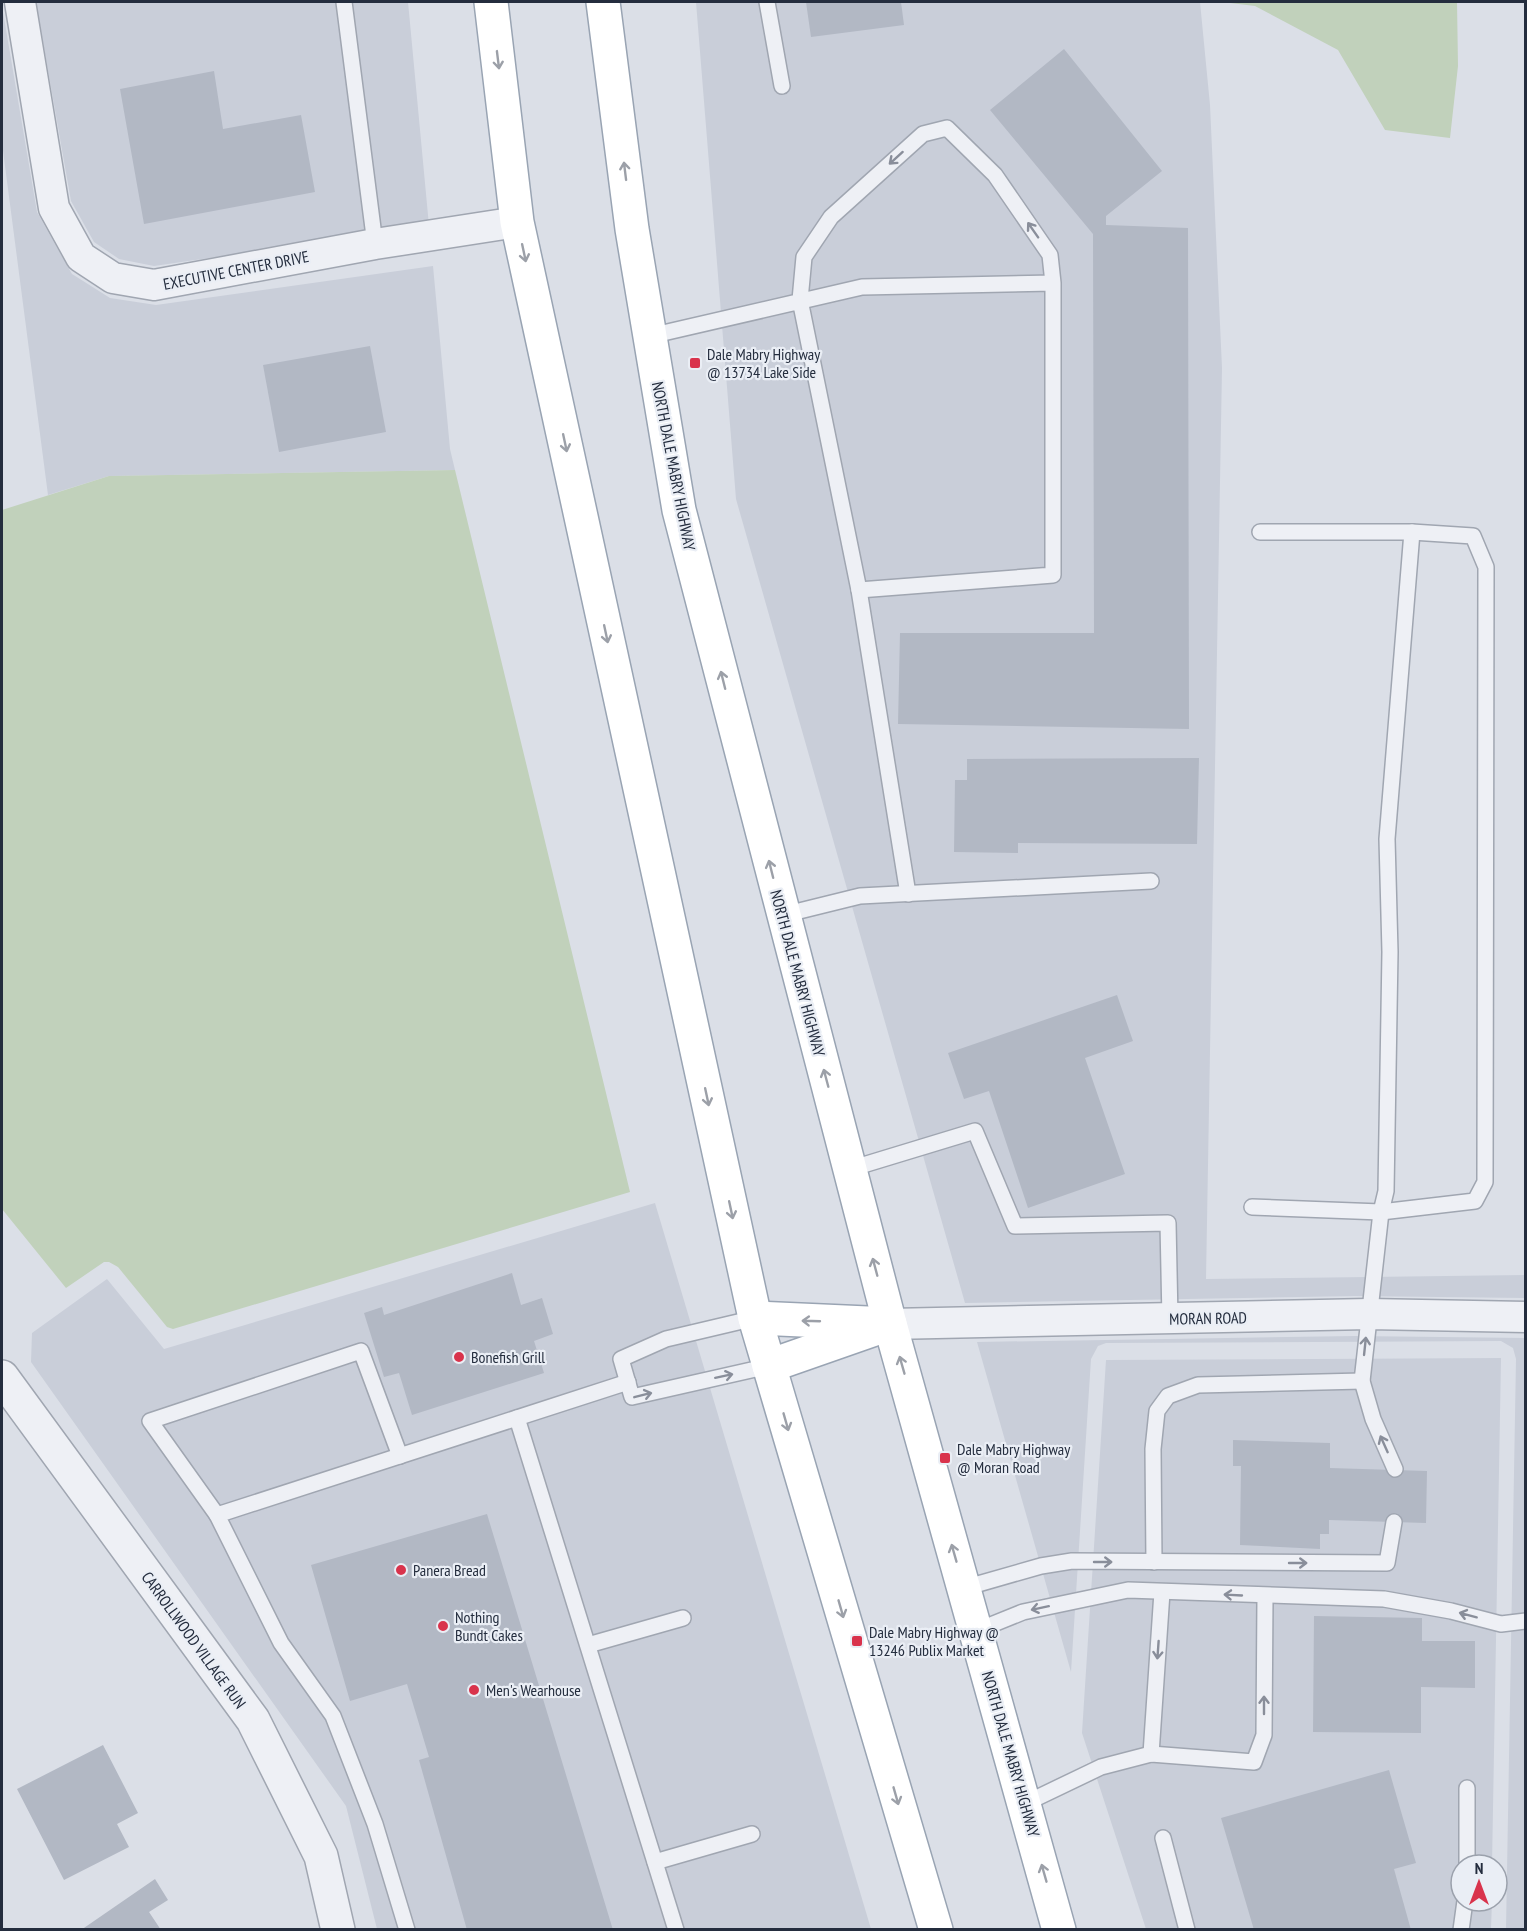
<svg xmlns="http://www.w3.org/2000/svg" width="1527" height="1931" font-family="'PT Sans Narrow',sans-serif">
  <rect width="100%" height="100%" fill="#dbdfe7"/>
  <!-- built -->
  <g fill="#c9ced9">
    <path d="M36,2H408L429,226L154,266L119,259L94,242L71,201Z"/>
    <path d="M696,2H1200L1210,105L1222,368L1206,1279L1525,1275V1298L1355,1296L965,1303L736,499Z"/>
    <path d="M2,6L37,212L72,274L110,298L156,305L433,266L450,449L455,470L109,476L48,495L2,143Z"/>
    <path d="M655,1203L871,1929H377L346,1806L31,1362L32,1333L107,1279L164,1349Z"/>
    <path d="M1355,1336L1525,1338V1929H1506L1516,1359L1513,1348L1501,1341L1106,1343L1098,1346L1091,1359L1071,1672L977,1342Z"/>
    <path d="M1501,1358L1492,1865H1461V1901H1492L1491,1929H1146L1082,1733L1106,1360Z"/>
  </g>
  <!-- green -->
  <g fill="#c1d1bb">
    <path d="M1222,2H1457L1458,66L1450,138L1385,130L1338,50L1255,6Z"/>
    <path d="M455,470L630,1192L173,1329L167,1327L118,1267L109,1262H104L66,1288L2,1209V510L109,476Z"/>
  </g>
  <!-- building -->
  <g fill="#b2b8c4">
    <path d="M806,2H901L904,25L811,37Z"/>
    <path d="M1064,49L1162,171L1106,216V225L1188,228L1189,729L898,724L900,633H1094L1093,234L990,110Z"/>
    <path d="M214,71L223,129L301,115L315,192L144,224L120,89Z"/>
    <path d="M370,346L386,432L279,452L263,365Z"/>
    <path d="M1199,758L1197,844L1018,843V853L954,852L955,780H967V759Z"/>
    <path d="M1117,995L1133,1041L1085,1058L1125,1174L1028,1208L989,1091L964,1099L948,1053Z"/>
    <path d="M512,1273L521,1305L542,1298L553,1334L534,1341L544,1373L412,1415L399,1373L384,1377L364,1313L382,1307L384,1315Z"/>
    <path d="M1233,1440L1330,1443V1468L1427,1471L1426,1523L1329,1520V1534H1320V1549L1240,1545L1241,1466H1233Z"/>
    <path d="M487,1514L613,1930H467L419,1760L429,1757L407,1684L350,1701L311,1565Z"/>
    <path d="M1314,1616L1422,1618V1641H1475V1688L1421,1687V1733L1313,1732Z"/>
    <path d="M103,1745L138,1813L117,1824L129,1847L64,1880L17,1789Z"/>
    <path d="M1389,1770L1416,1863L1394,1869L1411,1930H1254L1221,1818Z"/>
    <path d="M155,1879L168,1900L149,1912L161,1930H81Z"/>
  </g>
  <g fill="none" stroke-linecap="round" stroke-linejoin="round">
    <defs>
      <g id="service">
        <path d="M344,2L375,244"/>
        <path d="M767,2L782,86"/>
        <path d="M650,336L862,287L1053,283V575L859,590L800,300L804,257L831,217L923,134L947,128L995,175L1050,255L1053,283"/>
        <path d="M1260,532H1412L1387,839L1390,952L1386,1191L1381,1212L1362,1381L1373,1419L1395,1469"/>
        <path d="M859,590L908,894"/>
        <path d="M783,915L860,896L1151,881"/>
        <path d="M850,1169L975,1131L1015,1226L1168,1223L1170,1319"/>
        <path d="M1252,1207L1381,1212L1475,1201L1485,1182L1486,567L1473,536L1412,532"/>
        <path d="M755,1318L666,1339L621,1359L632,1397L769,1366"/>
        <path d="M517,1418L676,1930"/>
        <path d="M217,1515L150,1421L361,1351L400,1456"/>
        <path d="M1154,1562L1153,1449L1157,1411L1168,1396L1198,1385L1362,1381"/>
        <path d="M964,1588L1041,1566L1072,1561L1387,1563L1394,1522"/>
        <path d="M976,1631L1023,1612L1128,1590L1384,1599L1451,1611L1501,1624L1526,1621"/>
        <path d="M588,1645L683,1618"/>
        <path d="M1151,1754L1162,1592"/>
        <path d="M1024,1804L1101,1767L1151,1754L1254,1762L1264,1735L1265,1597"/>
        <path d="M1163,1838L1187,1930"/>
        <path d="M655,1862L752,1834"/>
        <path d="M1467,1865V1788"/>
        <path d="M407,1930L375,1824L333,1716L281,1643L217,1515L628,1382"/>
        <path d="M1461,1930L1465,1901"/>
      </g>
      <g id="minor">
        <path d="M20,2L54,208L81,257L113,278L154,285L375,244L517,222"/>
        <path d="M890,1324L1369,1314L1526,1317"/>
      </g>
      <path id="tertiary" d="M2,1377L253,1720L321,1856L338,1930"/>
      <g id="primary">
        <path d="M491,2L517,222L755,1318L936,1930"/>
        <path d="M603,2L632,229L679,510L890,1324L1059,1930"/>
        <path d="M755,1318L890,1324"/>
        <path d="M769,1366L872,1330"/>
      </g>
    </defs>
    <!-- service casing -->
    <use href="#service" stroke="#a0a6b1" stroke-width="18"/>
    <!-- minor casing -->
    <use href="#minor" stroke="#a0a6b1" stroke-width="33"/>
    <!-- tertiary casing -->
    <use href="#tertiary" stroke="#a0a6b1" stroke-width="36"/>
    <!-- primary casing -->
    <use href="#primary" stroke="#99a4b3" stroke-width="36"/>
    <!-- service -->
    <use href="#service" stroke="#eef0f5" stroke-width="15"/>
    <!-- minor -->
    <use href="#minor" stroke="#eef0f5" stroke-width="30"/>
    <!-- tertiary -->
    <use href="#tertiary" stroke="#eef0f5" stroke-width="33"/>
    <!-- primary -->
    <use href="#primary" stroke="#fff" stroke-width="33"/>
  </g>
  <!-- one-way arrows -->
  <defs><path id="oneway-shaft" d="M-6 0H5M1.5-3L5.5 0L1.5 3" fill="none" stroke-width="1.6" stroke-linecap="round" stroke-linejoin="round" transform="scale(1.5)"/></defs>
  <g stroke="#9ca0a8">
    <use href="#oneway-shaft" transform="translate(498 60) rotate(83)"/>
    <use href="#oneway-shaft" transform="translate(625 171) rotate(-97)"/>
    <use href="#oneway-shaft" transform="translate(524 253) rotate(78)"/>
    <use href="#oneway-shaft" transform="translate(565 443) rotate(78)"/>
    <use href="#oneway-shaft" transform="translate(606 634) rotate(78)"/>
    <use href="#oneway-shaft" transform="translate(723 680) rotate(-104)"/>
    <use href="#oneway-shaft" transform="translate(771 869) rotate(-104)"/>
    <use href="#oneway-shaft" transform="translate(826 1078) rotate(-105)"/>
    <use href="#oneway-shaft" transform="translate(707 1097) rotate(78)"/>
    <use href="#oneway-shaft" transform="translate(731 1210) rotate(78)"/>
    <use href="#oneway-shaft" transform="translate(875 1267) rotate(-105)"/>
    <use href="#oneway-shaft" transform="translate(811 1321) rotate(-178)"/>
    <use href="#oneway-shaft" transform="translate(902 1365) rotate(-106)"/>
    <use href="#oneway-shaft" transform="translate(786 1422) rotate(74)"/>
    <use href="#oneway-shaft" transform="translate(954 1553) rotate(-106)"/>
    <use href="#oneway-shaft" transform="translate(841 1609) rotate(74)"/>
    <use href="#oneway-shaft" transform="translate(896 1796) rotate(74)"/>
    <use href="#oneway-shaft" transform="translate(1044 1873) rotate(-106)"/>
  </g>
  <g stroke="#898e9a">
    <use href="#oneway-shaft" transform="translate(896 158) rotate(138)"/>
    <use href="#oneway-shaft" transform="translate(1033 230) rotate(-125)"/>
    <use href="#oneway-shaft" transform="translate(1365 1346) rotate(-84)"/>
    <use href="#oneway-shaft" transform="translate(724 1376) rotate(-12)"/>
    <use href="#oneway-shaft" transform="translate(643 1395) rotate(-14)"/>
    <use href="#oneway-shaft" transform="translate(1384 1444) rotate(-114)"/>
    <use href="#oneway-shaft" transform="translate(1103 1562)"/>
    <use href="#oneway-shaft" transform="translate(1298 1563)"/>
    <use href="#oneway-shaft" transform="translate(1233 1595) rotate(-177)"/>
    <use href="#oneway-shaft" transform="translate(1040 1608) rotate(168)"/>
    <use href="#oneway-shaft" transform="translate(1468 1615) rotate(-165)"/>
    <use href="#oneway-shaft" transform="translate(1158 1650) rotate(94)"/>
    <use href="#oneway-shaft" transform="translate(1264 1705) rotate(-90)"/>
  </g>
  <!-- markers -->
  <g fill="#d9334c" stroke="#eaeef5" stroke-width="2">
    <rect x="689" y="357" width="12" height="12" rx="3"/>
    <circle cx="459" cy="1357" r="6"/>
    <rect x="939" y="1452" width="12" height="12" rx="3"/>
    <circle cx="401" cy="1570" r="6"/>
    <circle cx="443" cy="1626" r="6"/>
    <rect x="851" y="1635" width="12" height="12" rx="3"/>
    <circle cx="474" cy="1690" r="6"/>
  </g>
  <g text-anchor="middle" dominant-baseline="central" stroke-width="4.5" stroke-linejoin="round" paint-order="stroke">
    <!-- street labels -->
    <g font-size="16" fill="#242d3e" stroke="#eaeef5">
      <text transform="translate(236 270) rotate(-11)">EXECUTIVE CENTER DRIVE</text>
      <text transform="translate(674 466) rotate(79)">NORTH DALE MABRY HIGHWAY</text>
      <text transform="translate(798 973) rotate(75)">NORTH DALE MABRY HIGHWAY</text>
      <text transform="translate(1208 1318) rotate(-1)">MORAN ROAD</text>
      <text transform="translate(194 1640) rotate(54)">CARROLLWOOD VILLAGE RUN</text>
      <text transform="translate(1011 1754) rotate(74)">NORTH DALE MABRY HIGHWAY</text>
    </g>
    <!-- poi labels -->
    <g font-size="16" fill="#242d3e" stroke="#eaeef5" text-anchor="start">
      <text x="707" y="354">Dale Mabry Highway<tspan x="707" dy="18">@ 13734 Lake Side</tspan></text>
      <text x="471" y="1357">Bonefish Grill</text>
      <text x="957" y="1449">Dale Mabry Highway<tspan x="957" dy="18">@ Moran Road</tspan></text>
      <text x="413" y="1570">Panera Bread</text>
      <text x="455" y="1617">Nothing<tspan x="455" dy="18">Bundt Cakes</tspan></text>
      <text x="869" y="1632">Dale Mabry Highway @<tspan x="869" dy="18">13246 Publix Market</tspan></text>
      <text x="486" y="1690">Men's Wearhouse</text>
    </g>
  </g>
  <!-- border -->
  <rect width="1527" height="1931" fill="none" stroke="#242d3e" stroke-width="6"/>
  <!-- north arrow -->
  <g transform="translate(1479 1883)"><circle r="28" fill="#eaeef5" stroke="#9ba1ac" stroke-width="1.5"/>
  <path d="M0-4.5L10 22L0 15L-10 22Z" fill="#d9334c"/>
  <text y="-9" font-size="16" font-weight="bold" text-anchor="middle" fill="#242d3e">N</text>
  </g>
</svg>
